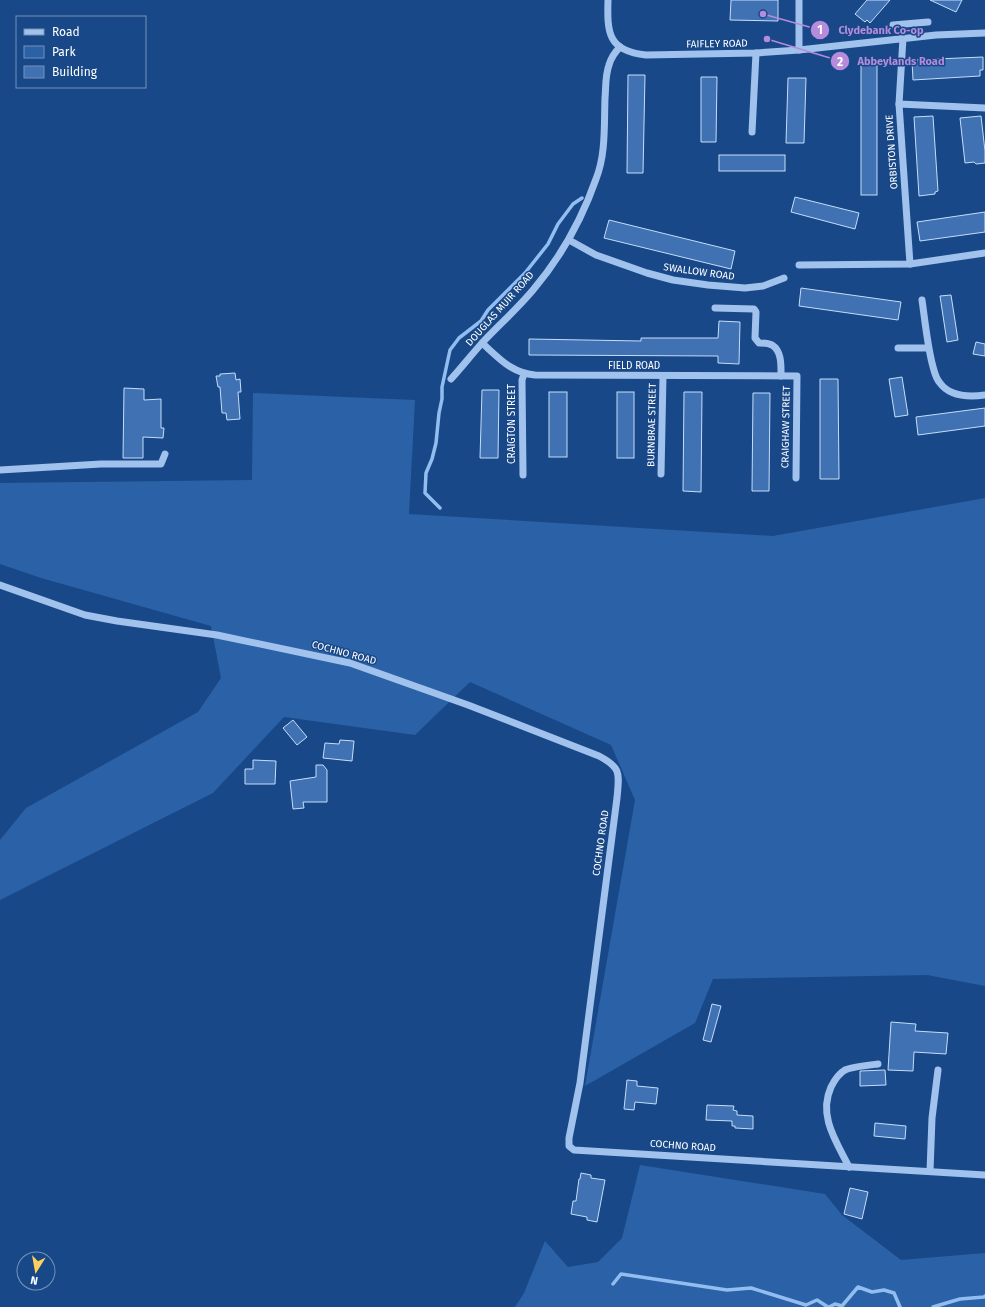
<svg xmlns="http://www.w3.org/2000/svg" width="985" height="1307" font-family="'Fira Sans',sans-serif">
  <rect width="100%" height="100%" fill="#184888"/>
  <!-- green -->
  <g fill="#2b61a6">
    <path d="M253,393L415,400L409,514L773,536L985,498V986L927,975L713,979L695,1023L585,1086L635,800L611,745L470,682L415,735L284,717L213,793L0,900V840L26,808L198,712L221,678L211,626L41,578L0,564V483L252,480Z"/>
    <path d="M640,1165L825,1194L842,1215L901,1260L985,1253V1307H515L524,1293L545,1241L568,1267L598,1262L622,1238Z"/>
  </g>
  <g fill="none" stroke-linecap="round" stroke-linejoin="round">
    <!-- stream -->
    <g stroke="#92bdf0" stroke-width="3.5">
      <path d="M440,508L425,493L426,473L432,459L436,443L439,413L442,399V387L450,350L459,338L481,321L488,310L525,273L548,244L558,224L573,204L582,198"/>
      <path d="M613,1284L621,1274L727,1290L751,1288L806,1305L817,1300L828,1307"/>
      <path d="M829,1307L835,1304L842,1306L858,1287L872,1292L884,1290L894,1293L900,1307"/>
      <path d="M933,1307L960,1299L984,1297L985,1296"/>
    </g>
  </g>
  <!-- building -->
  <g fill="#4071b2" stroke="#c5ddfa">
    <path d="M731,0H778V21L730,20Z"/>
    <path d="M867,0H890L870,23L867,20L865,22L855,14Z"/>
    <path d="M930,0H962L956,12Z"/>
    <path d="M983,57V70H980V76L913,80L912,60Z"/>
    <rect x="861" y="64" width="16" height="131"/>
    <path d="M628,75H645L643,173H627Z"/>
    <path d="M701,77H717L716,142H701Z"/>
    <path d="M788,78H806L804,143H786Z"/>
    <path d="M933,116L938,191L935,192V194L919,196L914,117Z"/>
    <path d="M981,116L985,151V163L976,164L974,162L965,163L960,118Z"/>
    <rect x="719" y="155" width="66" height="16"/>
    <path d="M795,197L859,213L855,229L791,212Z"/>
    <path d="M985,212V232L920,241L917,222Z"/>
    <path d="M609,220L735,251L731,269L604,238Z"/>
    <path d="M801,288L901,302L898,320L799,306Z"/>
    <path d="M951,295L958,340L947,342L940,296Z"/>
    <path d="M719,321L740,322L739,364L718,363V356L529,355V339L641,341V338H718Z"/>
    <path d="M976,342L985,344V356L973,354Z"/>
    <path d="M235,373L236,380L240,379L241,392H238L240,419L227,420L226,413H222L220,387H218L216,376H220V374Z"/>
    <path d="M902,377L908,415L895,417L889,379Z"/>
    <path d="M820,379H838L839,479H820Z"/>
    <path d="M124,388L144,389V400L161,399V428H164L163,438L143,437V458H123Z"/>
    <path d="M482,390H499L498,458H480Z"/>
    <rect x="549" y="392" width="18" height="65"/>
    <rect x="617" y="392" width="17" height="66"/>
    <path d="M684,392H702L701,492L683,491Z"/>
    <path d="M753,393H770L769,491H752Z"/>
    <path d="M985,408V426L918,435L916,417Z"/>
    <path d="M293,720L307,737L297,745L283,728Z"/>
    <path d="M340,740L354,741L352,761L323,758L325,743L339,744Z"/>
    <path d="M253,760L276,761L275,784H245V769H253Z"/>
    <path d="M316,765H323L327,770V802H303L304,808L293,809L290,781L316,777Z"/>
    <path d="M712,1004L721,1006L711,1042L703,1040Z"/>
    <path d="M891,1022L916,1024L915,1031L948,1033L946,1054L914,1052L913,1071L888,1070Z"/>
    <path d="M885,1070L886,1085L860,1086V1071Z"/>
    <path d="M627,1080L637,1081V1086L658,1088L656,1104L635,1102L634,1110L624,1109Z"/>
    <path d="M707,1105L734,1106L733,1110L737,1111V1115L753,1116V1129L735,1128V1126H732V1121L706,1120Z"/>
    <path d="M875,1123L906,1126L905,1139L874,1136Z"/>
    <path d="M581,1173L591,1175V1178L605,1180L597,1222L587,1220V1217L571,1214L573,1201H576L579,1179H580Z"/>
    <path d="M850,1188L868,1192L862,1219L844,1214Z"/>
  </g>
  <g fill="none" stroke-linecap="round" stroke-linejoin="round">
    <!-- minor -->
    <g stroke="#a0c2ed" stroke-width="7">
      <path d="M608,0C607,33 608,51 646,55L756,53L799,50L936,35L985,33"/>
      <path d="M893,25L928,22"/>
      <path d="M903,38L899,104L910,264"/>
      <path d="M799,50V0"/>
      <path d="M899,104L985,108"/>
      <path d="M752,132L756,53"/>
      <path d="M569,240L596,255L647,273L673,280L708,285L745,288L763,286L784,278"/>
      <path d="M799,265L910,264L985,253"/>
      <path d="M922,300C925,321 927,342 932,363C934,370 935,378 940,383C950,397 970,397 985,395"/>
      <path d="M715,308L754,309L756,312L755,338L759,343C763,343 768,343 772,345C782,351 781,366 781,376"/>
      <path d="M482,343C499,358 511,373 535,375L797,376L796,478"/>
      <path d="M898,348H928"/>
      <path d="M451,379C462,367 472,354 483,342C499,325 518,308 533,290C561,257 582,219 596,179C606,154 604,125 605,98C606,87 605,76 609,65C611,58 615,52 620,47"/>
      <path d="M0,470L101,464H161L165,454"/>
      <path d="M661,474L663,376"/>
      <path d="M523,475L522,380L524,374"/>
      <path d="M0,585L85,615L117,621L217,635L350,663L468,705L599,756C622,768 619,774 617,798L580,1083L569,1138V1146L574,1150L985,1175"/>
      <path d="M849,1167C836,1141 818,1116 831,1087C834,1081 838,1074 845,1070C851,1067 870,1065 878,1064"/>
      <path d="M930,1171L932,1118L938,1070"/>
    </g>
  </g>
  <g text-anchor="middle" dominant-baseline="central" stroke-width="3" stroke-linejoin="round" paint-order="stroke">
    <!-- street labels -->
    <g font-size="10" fill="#fff" stroke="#184888">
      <text transform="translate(717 44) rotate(-1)">FAIFLEY ROAD</text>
      <text transform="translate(892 152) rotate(-94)">ORBISTON DRIVE</text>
      <text transform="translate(699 272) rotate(8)">SWALLOW ROAD</text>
      <text transform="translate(500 309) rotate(-48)">DOUGLAS MUIR ROAD</text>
      <text x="634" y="366">FIELD ROAD</text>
      <text transform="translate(512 424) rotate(-90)">CRAIGTON STREET</text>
      <text transform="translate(652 425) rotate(-89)">BURNBRAE STREET</text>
      <text transform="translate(786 427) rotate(-89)">CRAIGHAW STREET</text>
      <text transform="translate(344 653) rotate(15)">COCHNO ROAD</text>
      <text transform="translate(601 843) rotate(-82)">COCHNO ROAD</text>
      <text transform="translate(683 1146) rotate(4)">COCHNO ROAD</text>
    </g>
  </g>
  <!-- callouts -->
  <path fill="none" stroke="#b68bdc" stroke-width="1.5" d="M763 14L820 30M767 39L840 61"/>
  <g fill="#b68bdc" stroke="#184888" stroke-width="1.5">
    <circle cx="763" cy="14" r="4"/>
    <circle cx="767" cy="39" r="4"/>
    <circle cx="820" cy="30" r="10"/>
    <circle cx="840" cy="61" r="10"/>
  </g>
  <g font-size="12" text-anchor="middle" font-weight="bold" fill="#fff">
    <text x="820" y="34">1</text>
    <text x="840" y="66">2</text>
  </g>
  <g font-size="11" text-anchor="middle" font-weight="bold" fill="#b68bdc" stroke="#184888" stroke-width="3" stroke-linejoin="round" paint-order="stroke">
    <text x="881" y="34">Clydebank Co-op</text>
    <text x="901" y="65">Abbeylands Road</text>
  </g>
  <!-- legend -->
  <rect x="16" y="16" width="130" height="72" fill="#184888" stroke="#7491b8"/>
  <rect x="24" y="29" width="20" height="6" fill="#a0c2ed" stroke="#7491b8"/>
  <text x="52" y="36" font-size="12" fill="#ffffff">Road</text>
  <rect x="24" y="46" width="20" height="12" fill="#2b61a6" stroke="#7491b8"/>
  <text x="52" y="56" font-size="12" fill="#ffffff">Park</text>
  <rect x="24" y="66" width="20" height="12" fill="#4071b2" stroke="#7491b8"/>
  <text x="52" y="76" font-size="12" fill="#ffffff">Building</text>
  <!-- north arrow -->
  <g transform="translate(36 1271) rotate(191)"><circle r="19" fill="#184888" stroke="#7491b8"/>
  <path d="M0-3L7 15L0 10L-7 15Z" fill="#ffd15c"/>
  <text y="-6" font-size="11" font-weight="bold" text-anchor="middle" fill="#ffffff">N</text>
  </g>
</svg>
